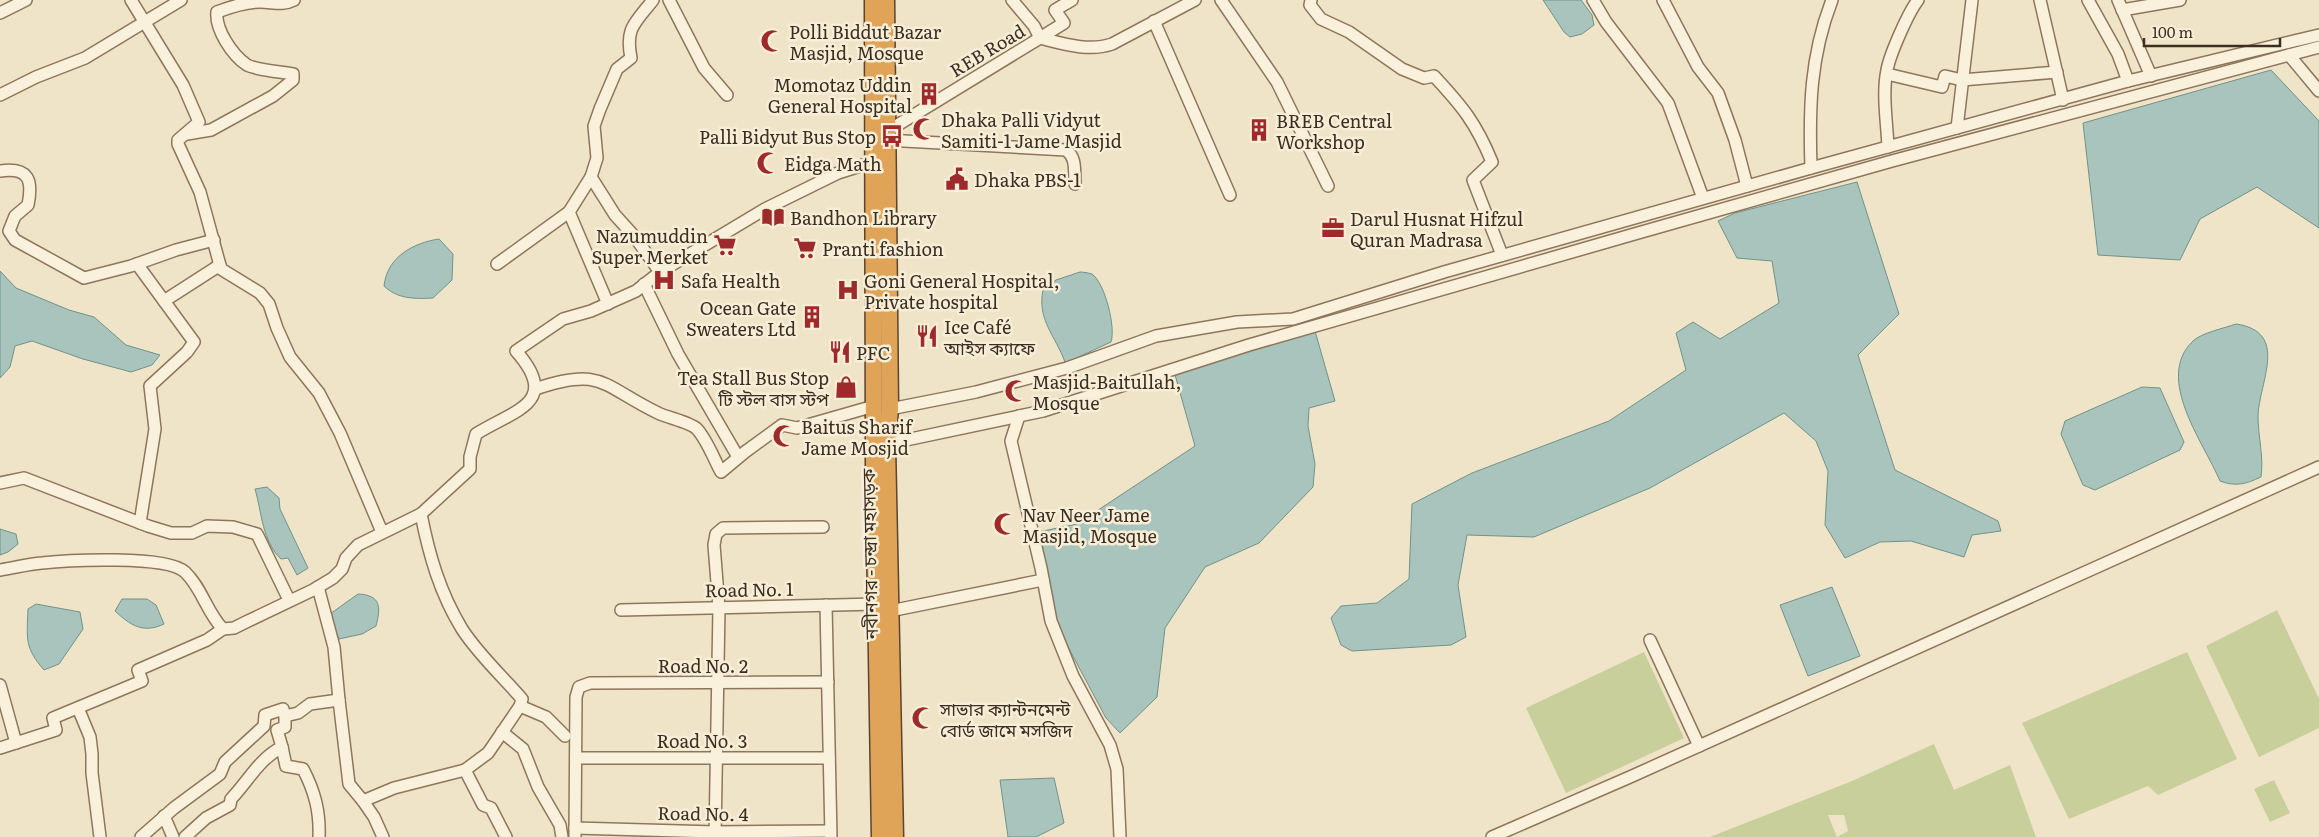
<svg xmlns="http://www.w3.org/2000/svg" width="2319" height="837" font-family="Literata,'Noto Sans Bengali',serif">
  <rect width="100%" height="100%" fill="#f0e4c8"/>
  <!-- green -->
  <g fill="#c9cf9b" fill-rule="evenodd">
    <path d="M2277,610L2319,699V728L2259,757L2206,646Z"/>
    <path d="M1644,652L1684,738L1566,793L1526,708Z"/>
    <path d="M2187,652L2237,759L2158,795L2148,786L2069,819L2022,723Z"/>
    <path d="M1934,744L1954,790L2010,765L2036,837H1710L1852,781ZM1828,815H1844L1848,831L1837,837Z"/>
    <path d="M2274,780L2290,813L2270,822L2254,789Z"/>
  </g>
  <!-- water -->
  <g fill="#a9c4bc" stroke="#6f938a">
    <path d="M1543,0H1581L1592,15L1594,25L1582,34L1570,37L1564,32Z"/>
    <path d="M2271,70L2319,121V228L2257,187L2200,219L2180,260L2098,255L2083,123Z"/>
    <path d="M1857,182L1899,314L1858,355L1895,470L1998,521L2001,531L1972,535L1964,557L1911,541L1880,542L1845,558L1825,525L1828,471L1816,441L1784,413L1650,488L1534,537L1467,535L1458,585L1466,637L1451,645L1352,651L1341,645L1331,618L1341,606L1377,603L1409,579L1412,504L1472,473L1609,421L1686,370L1676,333L1693,322L1720,339L1779,303L1772,261L1737,258L1718,221L1735,213Z"/>
    <path d="M439,239L453,254L452,280L433,298C415,299 397,299 384,286C387,257 413,243 439,239Z"/>
    <path d="M0,271L16,288L69,310L94,317L126,345L160,355L152,365L131,372L83,359L32,341L15,346L10,367L0,378Z"/>
    <path d="M1080,272C1083,272 1089,273 1092,274C1105,283 1116,328 1111,342L1070,361L1065,362C1055,335 1037,320 1043,290L1056,280Z"/>
    <path d="M1313,324L1335,401L1309,408L1308,426L1315,464L1313,487L1259,543L1205,567L1165,628L1157,697L1120,733L1106,718L1059,630L1038,532L1077,524L1195,446L1172,364Z"/>
    <path d="M2236,324C2290,332 2259,382 2258,416C2258,437 2264,456 2261,477C2246,484 2236,487 2220,481C2204,443 2154,378 2193,341C2201,333 2225,328 2236,324Z"/>
    <path d="M2142,387L2160,388L2184,442L2180,450L2095,490L2083,485L2061,434L2065,421Z"/>
    <path d="M267,487L279,498L280,509L308,568L297,575L288,558L281,559C262,541 262,513 255,489Z"/>
    <path d="M0,529L16,534L18,544L8,552L0,555Z"/>
    <path d="M1832,587L1860,656L1808,676L1780,605Z"/>
    <path d="M358,594C381,595 381,607 376,626L362,634L339,639L331,622L330,614Z"/>
    <path d="M122,599H147L156,605L164,624C143,634 130,625 115,611Z"/>
    <path d="M36,604L80,612L83,629L59,664L44,670C24,647 27,638 28,609Z"/>
    <path d="M1054,778L1064,823L1036,837H1008L1000,780Z"/>
  </g>
  <g fill="none" stroke-linecap="round" stroke-linejoin="round">
    <defs>
      <g id="minor">
        <path d="M131,0L183,85L199,122L178,140V144L200,192L221,269L260,293L269,304L277,328L290,357L319,393L340,433L382,532"/>
        <path d="M653,0C635,23 625,28 631,58L617,69L600,109L594,126L597,158L591,177L615,215L634,236L660,272"/>
        <path d="M669,0L704,68L727,95"/>
        <path d="M1012,0L1034,26L1040,38L1064,23L1055,10L1072,0"/>
        <path d="M1221,0L1277,82L1328,186"/>
        <path d="M1311,0L1310,5L1321,19L1349,32L1402,69L1424,78L1434,76C1462,106 1476,123 1492,162L1473,180L1502,255"/>
        <path d="M1593,0L1606,22L1668,103L1703,198"/>
        <path d="M1663,0L1698,67L1718,93L1735,140L1747,186"/>
        <path d="M2040,0L2063,100"/>
        <path d="M2088,0L2118,54L2128,81"/>
        <path d="M2118,0L2151,76"/>
        <path d="M2122,10L2180,0"/>
        <path d="M0,13L26,0"/>
        <path d="M1154,21L1230,195"/>
        <path d="M2289,55L2319,91"/>
        <path d="M1887,74L1942,87L1945,76L1962,80L2057,72"/>
        <path d="M0,95L36,77L85,58L181,0"/>
        <path d="M1957,128L1972,0"/>
        <path d="M886,132L1040,38C1064,44 1089,52 1112,44L1195,0"/>
        <path d="M187,134L211,130L273,96L293,80V74C282,72 256,70 247,65C232,55 215,29 217,12C230,7 245,2 260,2C273,2 282,6 294,0"/>
        <path d="M886,140L1066,150C1077,158 1074,171 1075,184"/>
        <path d="M1888,147C1887,123 1882,94 1887,70C1890,54 1908,13 1918,0"/>
        <path d="M1811,168C1809,108 1810,57 1832,0"/>
        <path d="M0,171C29,167 33,180 28,205L15,216L9,231L15,240L84,278L131,266L176,250L214,240"/>
        <path d="M569,212L608,304"/>
        <path d="M137,264L194,342L187,352L150,386L155,429L140,523"/>
        <path d="M497,264L569,212L591,177"/>
        <path d="M644,284L678,354L738,457"/>
        <path d="M164,301L220,265"/>
        <path d="M535,389C603,366 602,386 658,413C668,418 690,422 697,429C707,440 714,459 721,472L745,452L782,425L797,428L874,406"/>
        <path d="M890,409L976,392L1067,368L1156,336L1237,322L1293,319L1444,272L1811,168L2128,81L2319,35"/>
        <path d="M1019,416L1011,441L1041,568L1051,621L1073,676L1110,745L1117,769L1120,837"/>
        <path d="M887,444L1043,411L1249,345L1638,233L1892,161L2319,47"/>
        <path d="M0,483L24,478L148,526L171,533H192L207,526L233,527L257,534L289,600"/>
        <path d="M421,514C429,555 440,593 462,629C478,654 502,676 522,699L520,706L488,753L465,770L483,805L491,808L506,837"/>
        <path d="M0,570C14,568 28,564 42,563C68,560 167,555 185,572C202,588 207,613 223,629L234,628L246,622L313,590L333,578L342,569L346,558L358,545L421,514L470,469V457L476,434C514,410 562,403 516,351L563,319L591,311L636,291L660,272L765,209L838,173L873,162"/>
        <path d="M826,605L831,837"/>
        <path d="M621,610L877,604"/>
        <path d="M890,611L1043,580"/>
        <path d="M1650,640L1699,746"/>
        <path d="M0,685L16,743"/>
        <path d="M339,700L349,784L363,801"/>
        <path d="M520,706L546,717L565,736"/>
        <path d="M78,708L90,737L92,754V773L100,837"/>
        <path d="M502,732L523,749L538,787L560,825L562,837"/>
        <path d="M282,747L286,766L303,769C315,792 320,812 319,837"/>
        <path d="M0,748L56,730L53,718L142,681L138,670L207,640L223,629"/>
        <path d="M576,758H829"/>
        <path d="M164,816L173,837"/>
        <path d="M575,828L715,832L830,831"/>
        <path d="M141,837L174,808L220,774L225,762L264,726L265,715L283,709L285,716L298,713L310,704L339,700L334,647L318,587"/>
        <path d="M185,837L206,818L230,805L231,799C249,780 259,759 282,747L277,730L285,727V716"/>
        <path d="M383,837L374,817L363,801L394,788L465,770"/>
        <path d="M575,837L576,697L579,687L590,683L828,682"/>
        <path d="M715,837L719,608L714,545L716,534L723,528L823,527"/>
        <path d="M1492,837L1630,777L2319,467"/>
      </g>
      <g id="highway">
        <path d="M873,0L874,475L880,837"/>
        <path d="M886,0L890,409L887,444L895,837"/>
      </g>
    </defs>
    <!-- minor casing -->
    <use href="#minor" stroke="#8d765c" stroke-width="14"/>
    <!-- highway casing -->
    <use href="#highway" stroke="#5b4430" stroke-width="19"/>
    <!-- minor -->
    <use href="#minor" stroke="#faf1dc" stroke-width="11"/>
    <!-- highway -->
    <use href="#highway" stroke="#e0a458" stroke-width="16"/>
  </g>
  <!-- icons -->
  <defs>
    <symbol id="mosque-bare" viewBox="-9 -9 18 18"><path d="M3.5-4.9A6 6 0 1 0 3.5 4.9A5 5 0 1 1 3.5-4.9Z" fill="#9e2a2b" stroke="#f7eed8" stroke-width="2.5" paint-order="stroke"/></symbol>
    <symbol id="building-bare" viewBox="-9 -9 18 18"><path d="M-4-6H4V6H1V3H-1V6H-4ZM-2.5-4.3h1.7v1.8h-1.7ZM.8-4.3h1.7v1.8H.8ZM-2.5-1h1.7V.8h-1.7ZM.8-1h1.7V.8H.8Z" fill="#9e2a2b" stroke="#f7eed8" stroke-width="2.5" paint-order="stroke"/></symbol>
    <symbol id="bus-bare" viewBox="-9 -9 18 18"><path d="M-5-6H5V4H4V6H2V4H-2V6H-4V4H-5ZM-3.5-4V0h7V-4ZM-3.5 1.2v1.5H-2V1.2ZM2 1.2v1.5H3.5V1.2Z" fill="#9e2a2b" stroke="#f7eed8" stroke-width="2.5" paint-order="stroke"/></symbol>
    <symbol id="civic-bare" viewBox="-9 -9 18 18"><path d="M-.6-6.5H3V-4.5H.6V-3L4-1V1h2V6H-6V1h2V-1L-.6-3ZM-1.2 2.5V6h2.4V2.5Z" fill="#9e2a2b" stroke="#f7eed8" stroke-width="2.5" paint-order="stroke"/></symbol>
    <symbol id="library-bare" viewBox="-9 -9 18 18"><path d="M-6-4Q-3-5.5-.7-3.5V5Q-3 3-6 4ZM6-4Q3-5.5 .7-3.5V5Q3 3 6 4Z" fill="#9e2a2b" stroke="#f7eed8" stroke-width="2.5" paint-order="stroke"/></symbol>
    <symbol id="office-bare" viewBox="-9 -9 18 18"><path d="M-6-3h4V-5.5h4V-3h4V5H-6ZM-1-4.5V-3h2v-1.5ZM-6 0V1H6V0Z" fill="#9e2a2b" stroke="#f7eed8" stroke-width="2.5" paint-order="stroke"/></symbol>
    <symbol id="supermarket-bare" viewBox="-9 -9 18 18"><path d="M-6-5.5h2.5l.6 2H6L4.5 2H-2.5L-4.4-4H-6ZM-1.5 3.2a1.3 1.3 0 1 0 .1 0ZM3 3.2a1.3 1.3 0 1 0 .1 0Z" fill="#9e2a2b" stroke="#f7eed8" stroke-width="2.5" paint-order="stroke"/></symbol>
    <symbol id="hospital-bare" viewBox="-9 -9 18 18"><path d="M-5-5h3v3.5h4V-5h3V5h-3V1.5h-4V5h-3Z" fill="#9e2a2b" stroke="#f7eed8" stroke-width="2.5" paint-order="stroke"/></symbol>
    <symbol id="restaurant-bare" viewBox="-9 -9 18 18"><path d="M-5-6h1v4h1v-4h1v4h1v-4h1v5L-1.5 .5V6h-2V.5L-5-1ZM5-6V6H3V1.5H1.5Q1.5-4 5-6Z" fill="#9e2a2b" stroke="#f7eed8" stroke-width="2.5" paint-order="stroke"/></symbol>
    <symbol id="shop-bare" viewBox="-9 -9 18 18"><path d="M-5-2.5h2.3a2.7 3.5 0 0 1 5.4 0H5L5.5 6h-11ZM-1.5-2.5h3a1.5 2.3 0 0 0-3 0Z" fill="#9e2a2b" stroke="#f7eed8" stroke-width="2.5" paint-order="stroke"/></symbol>
  </defs>
  <g fill-rule="evenodd">
    <use href="#mosque-bare" x="756" y="25" width="32" height="32"/>
    <use href="#building-bare" x="913" y="78" width="32" height="32"/>
    <use href="#mosque-bare" x="908" y="113" width="32" height="32"/>
    <use href="#building-bare" x="1243" y="114" width="32" height="32"/>
    <use href="#bus-bare" x="876" y="120" width="32" height="32"/>
    <use href="#mosque-bare" x="752" y="147" width="32" height="32"/>
    <use href="#civic-bare" x="941" y="163" width="32" height="32"/>
    <use href="#library-bare" x="757" y="201" width="32" height="32"/>
    <use href="#office-bare" x="1317" y="212" width="32" height="32"/>
    <use href="#supermarket-bare" x="709" y="229" width="32" height="32"/>
    <use href="#supermarket-bare" x="789" y="232" width="32" height="32"/>
    <use href="#hospital-bare" x="648" y="264" width="32" height="32"/>
    <use href="#hospital-bare" x="832" y="274" width="32" height="32"/>
    <use href="#building-bare" x="796" y="301" width="32" height="32"/>
    <use href="#restaurant-bare" x="911" y="320" width="32" height="32"/>
    <use href="#restaurant-bare" x="824" y="336" width="32" height="32"/>
    <use href="#shop-bare" x="830" y="371" width="32" height="32"/>
    <use href="#mosque-bare" x="1000" y="375" width="32" height="32"/>
    <use href="#mosque-bare" x="768" y="420" width="32" height="32"/>
    <use href="#mosque-bare" x="989" y="508" width="32" height="32"/>
    <use href="#mosque-bare" x="907" y="702" width="32" height="32"/>
  </g>
  <g text-anchor="middle" dominant-baseline="central" stroke-width="5" stroke-linejoin="round" paint-order="stroke">
    <!-- poi labels -->
    <g font-size="18" fill="#3d2e20" stroke="#f7eed8" text-anchor="start">
      <text x="789" y="31">Polli Biddut Bazar<tspan x="789" dy="21">Masjid, Mosque</tspan></text>
      <text x="912" y="84" text-anchor="end">Momotaz Uddin<tspan x="912" dy="21">General Hospital</tspan></text>
      <text x="941" y="119">Dhaka Palli Vidyut<tspan x="941" dy="21">Samiti-1 Jame Masjid</tspan></text>
      <text x="1276" y="120">BREB Central<tspan x="1276" dy="21">Workshop</tspan></text>
      <text x="876" y="136" text-anchor="end">Palli Bidyut Bus Stop</text>
      <text x="784" y="163">Eidga Math</text>
      <text x="974" y="179">Dhaka PBS-1</text>
      <text x="790" y="217">Bandhon Library</text>
      <text x="1350" y="218">Darul Husnat Hifzul<tspan x="1350" dy="21">Quran Madrasa</tspan></text>
      <text x="708" y="235" text-anchor="end">Nazumuddin<tspan x="708" dy="21">Super Merket</tspan></text>
      <text x="822" y="248">Pranti fashion</text>
      <text x="681" y="280">Safa Health</text>
      <text x="864" y="280">Goni General Hospital,<tspan x="864" dy="21">Private hospital</tspan></text>
      <text x="796" y="307" text-anchor="end">Ocean Gate<tspan x="796" dy="21">Sweaters Ltd</tspan></text>
      <text x="944" y="326">Ice Café<tspan x="944" dy="21">আইস ক্যাফে</tspan></text>
      <text x="856" y="352">PFC</text>
      <text x="829" y="377" text-anchor="end">Tea Stall Bus Stop<tspan x="829" dy="21">টি স্টল বাস স্টপ</tspan></text>
      <text x="1032" y="381">Masjid-Baitullah,<tspan x="1032" dy="21">Mosque</tspan></text>
      <text x="801" y="426">Baitus Sharif<tspan x="801" dy="21">Jame Mosjid</tspan></text>
      <text x="1022" y="514">Nav Neer Jame<tspan x="1022" dy="21">Masjid, Mosque</tspan></text>
      <text x="940" y="708">সাভার ক্যান্টনমেন্ট<tspan x="940" dy="21">বোর্ড জামে মসজিদ</tspan></text>
    </g>
    <!-- street labels -->
    <g font-size="18" fill="#3d2e20" stroke="#f7eed8">
      <text transform="translate(987 50) rotate(-31)">REB Road</text>
      <text transform="translate(869 554) rotate(-91)">নবীনগর - চন্দ্রা মহাসড়ক</text>
      <text transform="translate(749 589) rotate(-1)">Road No. 1</text>
      <text x="703" y="665">Road No. 2</text>
      <text x="702" y="740">Road No. 3</text>
      <text transform="translate(703 813) rotate(1)">Road No. 4</text>
    </g>
  </g>
  <!-- scale -->
  <path d="M2144 38v8h136v-8" fill="none" stroke="#3d2e20" stroke-width="2.5"/>
  <text x="2152" y="38" font-size="15" fill="#3d2e20" stroke="#f7eed8" stroke-width="4" paint-order="stroke">100 m</text>
</svg>
